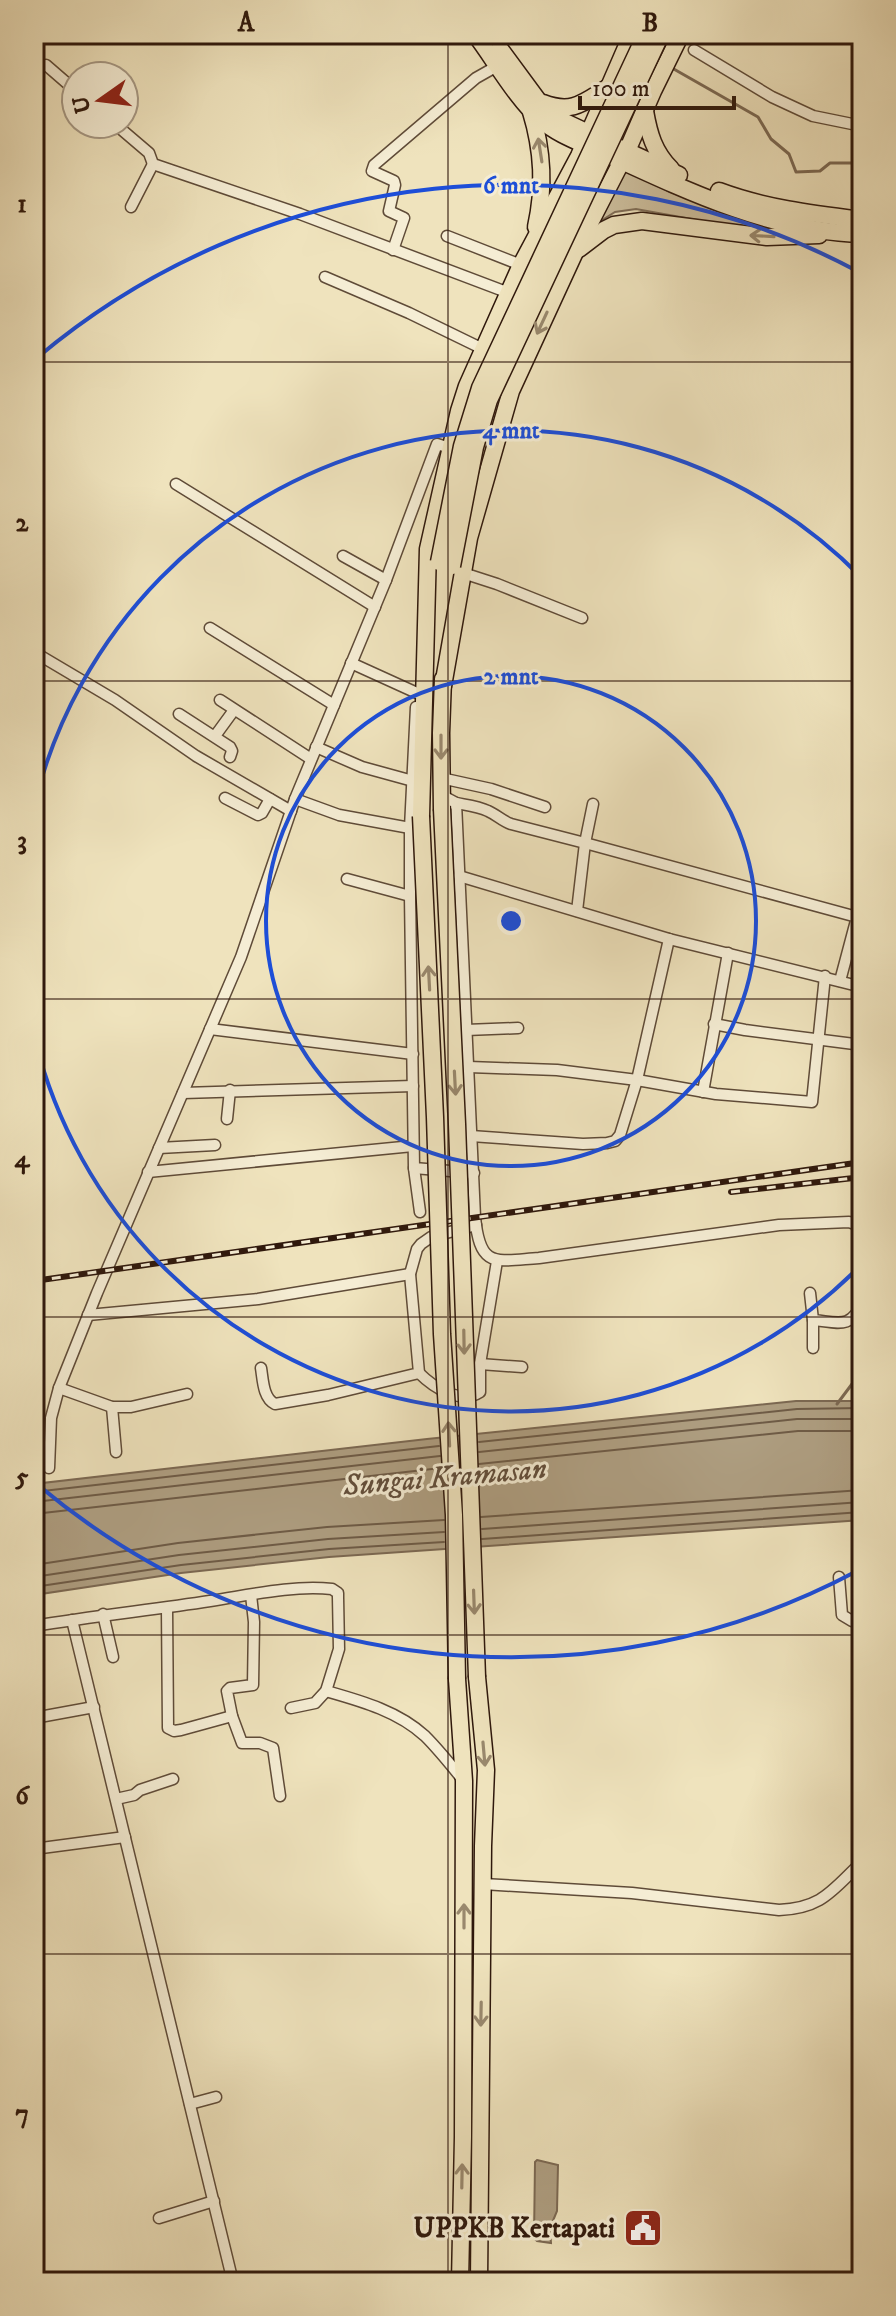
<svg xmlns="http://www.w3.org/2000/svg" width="896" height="2316" font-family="'IM FELL DW Pica',serif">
  <rect width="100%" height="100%" fill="#efe3bd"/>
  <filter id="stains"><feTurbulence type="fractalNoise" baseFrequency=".0025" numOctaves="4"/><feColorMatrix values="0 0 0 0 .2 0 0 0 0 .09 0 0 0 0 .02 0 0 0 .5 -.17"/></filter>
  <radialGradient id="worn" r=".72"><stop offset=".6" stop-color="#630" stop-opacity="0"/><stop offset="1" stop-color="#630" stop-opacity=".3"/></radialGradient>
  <!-- green -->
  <path fill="#cec09f" stroke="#7e6c56" stroke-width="2" d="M625,170L668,191L749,221L796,230L742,228L636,209L615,212L596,224Z"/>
  <!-- water -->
  <g fill="#ae9e81" stroke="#7b6852" stroke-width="2">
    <path d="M796,1401H862V1520L329,1557L181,1573L34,1595V1484L427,1439Z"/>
    <path d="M537,2160L558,2165L557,2211L550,2228L551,2243L537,2241L534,2238L535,2162Z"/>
  </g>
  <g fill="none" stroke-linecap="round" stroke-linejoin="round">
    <!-- shore -->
    <g stroke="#6e5b46" stroke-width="2">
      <path d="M479,1442L797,1409L862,1408"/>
      <path d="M479,1452L797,1419H862"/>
      <path d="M479,1464L798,1431H862"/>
      <path d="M34,1492L439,1446"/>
      <path d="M34,1502L440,1456"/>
      <path d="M34,1514L441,1468"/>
      <path d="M481,1517L862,1490"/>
      <path d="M482,1529L862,1502"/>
      <path d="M482,1539L862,1512"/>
      <path d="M34,1565L178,1543L327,1527L444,1520"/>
      <path d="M34,1577L179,1555L328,1539L444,1532"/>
      <path d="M34,1587L181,1565L329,1549L444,1542"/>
    </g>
    <!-- stream -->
    <g stroke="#7b6852" stroke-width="3">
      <path d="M611,34L623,41"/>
      <path d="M672,68L758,117L771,139L789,154L796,172L820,171L830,163H862"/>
      <path d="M837,1404L852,1384L862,1379"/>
    </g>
    <defs>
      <g id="minor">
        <path d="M694,50L772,97L813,116L862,126"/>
        <path d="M46,65L76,91"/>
        <path d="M115,124L149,153L153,164L300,214L509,293"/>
        <path d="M131,207L153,164"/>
        <path d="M447,236L521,265"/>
        <path d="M393,250L404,218L389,211L395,185L394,181L372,171L374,165L476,78L499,65"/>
        <path d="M325,277L409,313L483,349"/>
        <path d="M176,484L375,607"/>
        <path d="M343,556L386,580"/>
        <path d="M463,573L497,584L582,618"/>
        <path d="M210,628L334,705"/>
        <path d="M34,652L115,700L196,756L291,811"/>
        <path d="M351,663L417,693"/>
        <path d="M220,700L311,759"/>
        <path d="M416,707L410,828V896L414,1168L474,1173"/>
        <path d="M179,714L230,747L232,751L230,757"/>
        <path d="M215,736L234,710"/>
        <path d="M316,747L362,767L413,781"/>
        <path d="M441,778L491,789L545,807"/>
        <path d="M441,795L456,803L475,1217C480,1269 495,1261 539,1258L779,1225L849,1222L855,1224L862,1232"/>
        <path d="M225,798L258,815L262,813L270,799"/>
        <path d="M295,799L339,815L410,828"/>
        <path d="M456,803C466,805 478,806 488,811C497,815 502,821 511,824L585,843L577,911"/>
        <path d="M593,804L585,843L857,917L862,902"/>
        <path d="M459,876L669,939L862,987"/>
        <path d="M347,879L410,896"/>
        <path d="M840,981L857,917"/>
        <path d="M714,1024L745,1030L862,1045"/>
        <path d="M210,1029L413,1054"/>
        <path d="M466,1030L518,1028"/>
        <path d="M469,1067L557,1070L637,1080L716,1094L812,1102L825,976"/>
        <path d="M703,1092L728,953"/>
        <path d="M183,1093L413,1086"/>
        <path d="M227,1119L230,1090"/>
        <path d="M471,1136L583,1144L607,1143L615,1141L620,1135L637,1080L669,939"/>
        <path d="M159,1148L215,1145"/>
        <path d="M414,1168L420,1212"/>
        <path d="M148,1172L413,1146"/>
        <path d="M810,1293L813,1320C837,1322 851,1330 862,1303"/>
        <path d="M88,1315L258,1299L410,1274"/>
        <path d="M813,1348V1320"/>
        <path d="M480,1364L522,1367"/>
        <path d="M261,1368C263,1380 263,1398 275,1404L328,1395L419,1373L410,1274L417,1249L421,1244L431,1237L476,1225"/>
        <path d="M419,1373C433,1387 460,1405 480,1392V1364L497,1261"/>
        <path d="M59,1388L112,1407H131L187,1394"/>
        <path d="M112,1407L116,1452"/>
        <path d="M49,1468L51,1418L59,1388L97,1293L241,957L295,799L386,580L437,444L450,448"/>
        <path d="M839,1577L842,1615L852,1621H862"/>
        <path d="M167,1608L168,1728L174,1731L181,1730L232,1716L242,1743H260L273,1748L280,1796"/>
        <path d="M103,1614L113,1657"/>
        <path d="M72,1620L233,2282"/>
        <path d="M34,1626C93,1616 152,1610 210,1601C250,1595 292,1585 332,1589L338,1593V1597L339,1649L326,1691L315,1703L291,1708"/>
        <path d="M326,1691C361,1701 398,1711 425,1736C438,1749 451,1765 463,1780"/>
        <path d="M232,1716L227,1691L230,1688L253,1685L254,1622L251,1595"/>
        <path d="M34,1718L94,1707"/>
        <path d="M116,1799L134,1795L140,1790L173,1779"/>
        <path d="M34,1849L125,1837"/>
        <path d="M483,1884L632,1893L779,1910C823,1908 832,1890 862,1862"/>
        <path d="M190,2104L216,2097"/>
        <path d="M159,2218L214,2201"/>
      </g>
      <g id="trunk">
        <path d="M475,34C494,59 518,101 541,120C556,133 574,140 592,148"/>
        <path d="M500,49L545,110L565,122L599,138"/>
        <path d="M543,103C572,114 583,103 607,88"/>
        <path d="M645,111C649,134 654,152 671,169"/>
        <path d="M531,112C543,151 545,187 536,227"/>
        <path d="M620,148L679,175"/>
        <path d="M613,157C691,193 775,232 862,234"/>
        <path d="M719,191C764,208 814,214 862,220"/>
        <path d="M579,249L604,230L614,225L642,221L767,237L819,235"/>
        <path d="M443,686L469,538L511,391L575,252L627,151L653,91L681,34"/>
        <path d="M442,809L441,733L443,679"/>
        <path d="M421,816L428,549L459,411L467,386L521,265L579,156L632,34"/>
        <path d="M477,1677L486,1770L483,1846L479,2282"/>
        <path d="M457,1679L464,1781L463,2137L460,2282"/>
      </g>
    </defs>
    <!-- minor casing -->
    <use href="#minor" stroke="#5f4b38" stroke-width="13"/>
    <!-- trunk casing -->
    <use href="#trunk" stroke="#2f180c" stroke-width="19"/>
    <!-- minor -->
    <use href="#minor" stroke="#f5edd4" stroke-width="10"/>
    <!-- trunk -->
    <use href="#trunk" stroke="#efe3bd" stroke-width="16"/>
    <defs>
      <g id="rail">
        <path d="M731,1192L862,1177"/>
        <path d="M34,1281L862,1162"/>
      </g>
    </defs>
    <!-- rail casing -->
    <use href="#rail" stroke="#2f180c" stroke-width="6"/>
    <!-- rail -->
    <use href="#rail" stroke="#f5edd4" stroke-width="3" stroke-dasharray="9" stroke-linecap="butt"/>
    <defs>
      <g id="trunk-bridge">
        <path d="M439,562L462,446L480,388L646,34"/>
        <path d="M452,566L475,447L489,400L661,34"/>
        <path d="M442,809L457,1124L477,1677"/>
        <path d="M421,816L435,1117L442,1334L454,1515L457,1679"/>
      </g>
    </defs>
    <!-- trunk-bridge casing -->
    <use href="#trunk-bridge" stroke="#2f180c" stroke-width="19" stroke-linecap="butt"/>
    <!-- trunk-bridge -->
    <use href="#trunk-bridge" stroke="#efe3bd" stroke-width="16"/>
  </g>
  <!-- one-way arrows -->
  <defs><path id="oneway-shaft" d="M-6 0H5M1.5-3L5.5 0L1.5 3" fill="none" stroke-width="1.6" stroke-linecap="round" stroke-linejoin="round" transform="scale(2)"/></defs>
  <g stroke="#99886d">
    <use href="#oneway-shaft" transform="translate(540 150) rotate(-99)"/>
    <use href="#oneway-shaft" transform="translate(762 236) rotate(-177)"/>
    <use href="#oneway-shaft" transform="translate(542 323) rotate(115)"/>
    <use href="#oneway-shaft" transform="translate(441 747) rotate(90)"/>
    <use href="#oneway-shaft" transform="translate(429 978) rotate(-93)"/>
    <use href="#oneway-shaft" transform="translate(455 1083) rotate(87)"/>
    <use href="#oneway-shaft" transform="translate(464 1342) rotate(89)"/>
    <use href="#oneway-shaft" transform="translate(449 1434) rotate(-93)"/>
    <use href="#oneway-shaft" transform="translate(474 1602) rotate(88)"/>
    <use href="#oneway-shaft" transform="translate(484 1754) rotate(85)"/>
    <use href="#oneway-shaft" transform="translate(464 1916) rotate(-90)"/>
    <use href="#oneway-shaft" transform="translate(481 2014) rotate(91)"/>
    <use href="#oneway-shaft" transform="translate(462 2176) rotate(-89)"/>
  </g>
  <!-- grid -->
  <path fill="none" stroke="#2f180c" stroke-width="2" stroke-opacity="0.55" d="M448,34V2282M34,362H862M34,681H862M34,999H862M34,1317H862M34,1635H862M34,1954H862"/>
  <!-- distance rings -->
  <g fill="none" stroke="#1d4ed8" stroke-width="4">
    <circle cx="511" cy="921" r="245"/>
    <path d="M861 1265A491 491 0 0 1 35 1040M35 802A491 491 0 0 1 861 577"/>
    <path d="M857 1571A736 736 0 0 1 38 1485M38 357A736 736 0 0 1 857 271"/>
  </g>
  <!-- icons -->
  <defs>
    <symbol id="civic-square" viewBox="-11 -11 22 22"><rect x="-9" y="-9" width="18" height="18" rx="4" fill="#8f2418" stroke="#f5edd4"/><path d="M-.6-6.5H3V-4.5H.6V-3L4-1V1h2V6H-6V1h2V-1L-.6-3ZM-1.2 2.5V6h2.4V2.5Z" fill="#fff"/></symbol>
  </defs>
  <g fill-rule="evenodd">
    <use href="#civic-square" x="621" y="2206" width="44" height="44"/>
  </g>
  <g text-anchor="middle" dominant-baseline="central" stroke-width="6" stroke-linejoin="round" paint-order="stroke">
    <!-- poi labels -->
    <g font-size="28" font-weight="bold" fill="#2f180c" stroke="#f5edd4" text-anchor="end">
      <text x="615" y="2228">UPPKB Kertapati</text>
    </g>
    <!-- water labels -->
    <g font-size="30" font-style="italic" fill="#624e3b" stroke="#f5edd4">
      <text transform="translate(445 1478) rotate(-5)">Sungai Kramasan</text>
    </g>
  </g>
  <circle cx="511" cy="921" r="12" fill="#1d4ed8" stroke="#f5edd4" stroke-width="4"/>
  <g font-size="24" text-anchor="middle" font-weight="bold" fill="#1d4ed8" stroke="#f5edd4" stroke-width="6" stroke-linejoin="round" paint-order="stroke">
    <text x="511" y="193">6 mnt</text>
    <text x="511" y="438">4 mnt</text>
    <text x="511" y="684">2 mnt</text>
  </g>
  <!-- margin -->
  <rect width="896" height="2316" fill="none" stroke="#efe3bd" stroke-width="88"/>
  <!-- north arrow -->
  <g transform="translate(100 100) rotate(256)"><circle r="38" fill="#f5edd4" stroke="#a69884" stroke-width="2"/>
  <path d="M0-6L14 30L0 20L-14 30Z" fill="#8f2418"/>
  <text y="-12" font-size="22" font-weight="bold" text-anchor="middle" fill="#2f180c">U</text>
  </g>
  <!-- scale -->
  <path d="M580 96v12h154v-12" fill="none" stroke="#2f180c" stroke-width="4"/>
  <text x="592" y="96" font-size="24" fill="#2f180c" stroke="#f5edd4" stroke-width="6" paint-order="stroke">100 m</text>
  <rect x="44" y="44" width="808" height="2228" fill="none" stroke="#2f180c" stroke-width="3"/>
  <g font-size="26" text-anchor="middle" font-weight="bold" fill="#2f180c">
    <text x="246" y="31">A</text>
    <text x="650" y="31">B</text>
    <text x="22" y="212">1</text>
    <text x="22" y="531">2</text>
    <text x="22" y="849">3</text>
    <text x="22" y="1167">4</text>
    <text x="22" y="1485">5</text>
    <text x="22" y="1804">6</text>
    <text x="22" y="2122">7</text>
  </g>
  <rect width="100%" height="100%" filter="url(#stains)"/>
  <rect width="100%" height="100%" fill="url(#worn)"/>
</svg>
